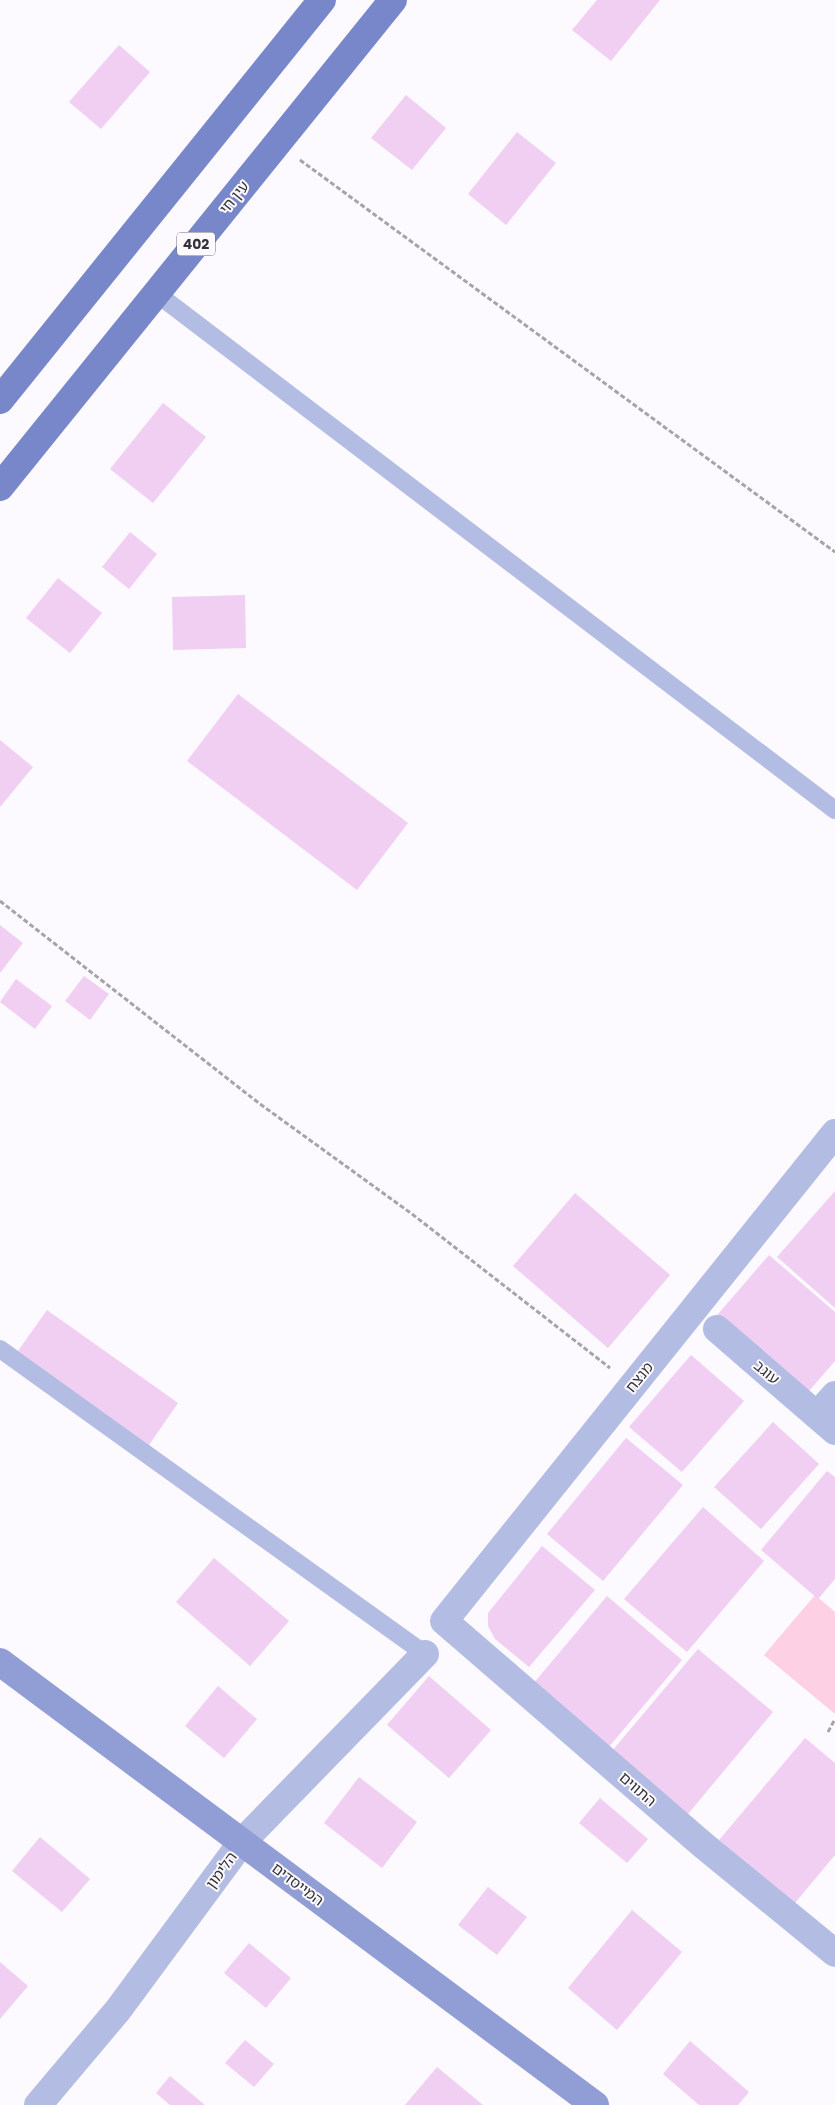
<svg xmlns="http://www.w3.org/2000/svg" width="835" height="2105" font-family="Poppins,'Noto Sans Hebrew',sans-serif">
  <rect width="100%" height="100%" fill="#fcfaff"/>
  <!-- green -->
  <path fill="#fed0e4" d="M815,1595L835,1612V1714L764,1655Z"/>
  <!-- building -->
  <g fill="#f1cff3">
    <path d="M597,0H660L611,61L572,30Z"/>
    <path d="M119,45L150,72L101,129L69,102Z"/>
    <path d="M406,95L446,128L412,170L371,138Z"/>
    <path d="M517,132L556,163L506,225L468,194Z"/>
    <path d="M163,403L206,437L153,503L110,469Z"/>
    <path d="M130,532L157,554L129,589L102,567Z"/>
    <path d="M58,578L102,613L70,653L26,618Z"/>
    <path d="M245,595L246,648L173,650L172,597Z"/>
    <path d="M238,694L408,823L357,890L187,761Z"/>
    <path d="M0,740L33,767L0,807Z"/>
    <path d="M0,925L23,943L0,973Z"/>
    <path d="M84,976L109,994L90,1020L65,1001Z"/>
    <path d="M16,979L52,1006L35,1029L0,1002Z"/>
    <path d="M835,1191V1308L777,1257Z"/>
    <path d="M575,1193L670,1275L608,1348L513,1266Z"/>
    <path d="M769,1255L835,1312V1361L802,1399L712,1321Z"/>
    <path d="M47,1310L178,1403L149,1445L18,1351Z"/>
    <path d="M691,1355L744,1401L682,1472L629,1427Z"/>
    <path d="M773,1422L819,1464L761,1529L714,1487Z"/>
    <path d="M626,1438L683,1485L603,1581L547,1534Z"/>
    <path d="M827,1471L835,1477V1579L818,1599L761,1550Z"/>
    <path d="M703,1507L764,1561L687,1652L624,1599Z"/>
    <path d="M542,1546L595,1590L529,1667L495,1639L488,1626V1613Z"/>
    <path d="M214,1558L289,1621L250,1666L176,1602Z"/>
    <path d="M607,1596L682,1660L608,1748L533,1684Z"/>
    <path d="M698,1649L773,1712L688,1814L612,1751Z"/>
    <path d="M429,1676L491,1730L449,1778L387,1725Z"/>
    <path d="M218,1686L257,1719L224,1758L185,1726Z"/>
    <path d="M805,1738L835,1763V1855L795,1903L719,1840Z"/>
    <path d="M359,1777L417,1822L382,1868L324,1823Z"/>
    <path d="M600,1798L648,1839L627,1863L579,1823Z"/>
    <path d="M40,1837L90,1879L62,1912L12,1871Z"/>
    <path d="M488,1887L527,1917L497,1955L458,1925Z"/>
    <path d="M632,1910L682,1952L617,2030L568,1988Z"/>
    <path d="M249,1943L291,1978L266,2008L224,1973Z"/>
    <path d="M0,1962L28,1986L0,2019Z"/>
    <path d="M245,2040L274,2064L254,2087L225,2063Z"/>
    <path d="M690,2041L749,2092L738,2105H699L663,2074Z"/>
    <path d="M437,2067L483,2105H405Z"/>
    <path d="M170,2076L205,2105H170L156,2093Z"/>
  </g>
  <g fill="none" stroke-linecap="round" stroke-linejoin="round">
    <!-- path -->
    <g stroke="#a5a4a8" stroke-width="3" stroke-dasharray="5 2.5" stroke-linecap="butt">
      <path d="M300,160L835,552"/>
      <path d="M0,901L260,1104L412,1214L610,1368"/>
      <path d="M828,1732L835,1719"/>
    </g>
    <!-- lane -->
    <g stroke="#b3bde3" stroke-width="18">
      <path d="M156,293L835,810"/>
      <path d="M0,1349L425,1654"/>
    </g>
    <!-- street -->
    <g stroke="#b3bde3" stroke-width="28">
      <path d="M835,1133L444,1621L703,1845L835,1953"/>
      <path d="M717,1329L835,1431"/>
      <path d="M817,1415L835,1395"/>
      <path d="M38,2105L118,2010L242,1842L425,1654"/>
    </g>
    <!-- secondary -->
    <path stroke="#919ed5" stroke-width="28" d="M0,1662L595,2105"/>
    <!-- primary -->
    <g stroke="#7887ca" stroke-width="28">
      <path d="M0,400L322,0"/>
      <path d="M0,487L393,0"/>
    </g>
  </g>
  <g text-anchor="middle" dominant-baseline="central" stroke-width="4" stroke-linejoin="round" paint-order="stroke">
    <!-- shield labels -->
    <rect fill="#fcfaff" stroke="#6f6f72" stroke-width="1" x="177" y="232.5" width="38" height="23" rx="4"/>
    <g font-size="14" font-weight="bold" fill="#333335">
      <text x="196" y="244">402</text>
    </g>
    <!-- street labels -->
    <g font-size="15" fill="#333335" stroke="#fcfaff">
      <text transform="translate(234 197) rotate(-51)">עין חי</text>
      <text transform="translate(767 1372) rotate(40)">עוגב</text>
      <text transform="translate(639 1377) rotate(-51)">מנצח</text>
      <text transform="translate(638 1789) rotate(41)">התווים</text>
      <text transform="translate(221 1870) rotate(-54)">הלימון</text>
      <text transform="translate(298 1884) rotate(37)">המייסדים</text>
    </g>
  </g>
</svg>
